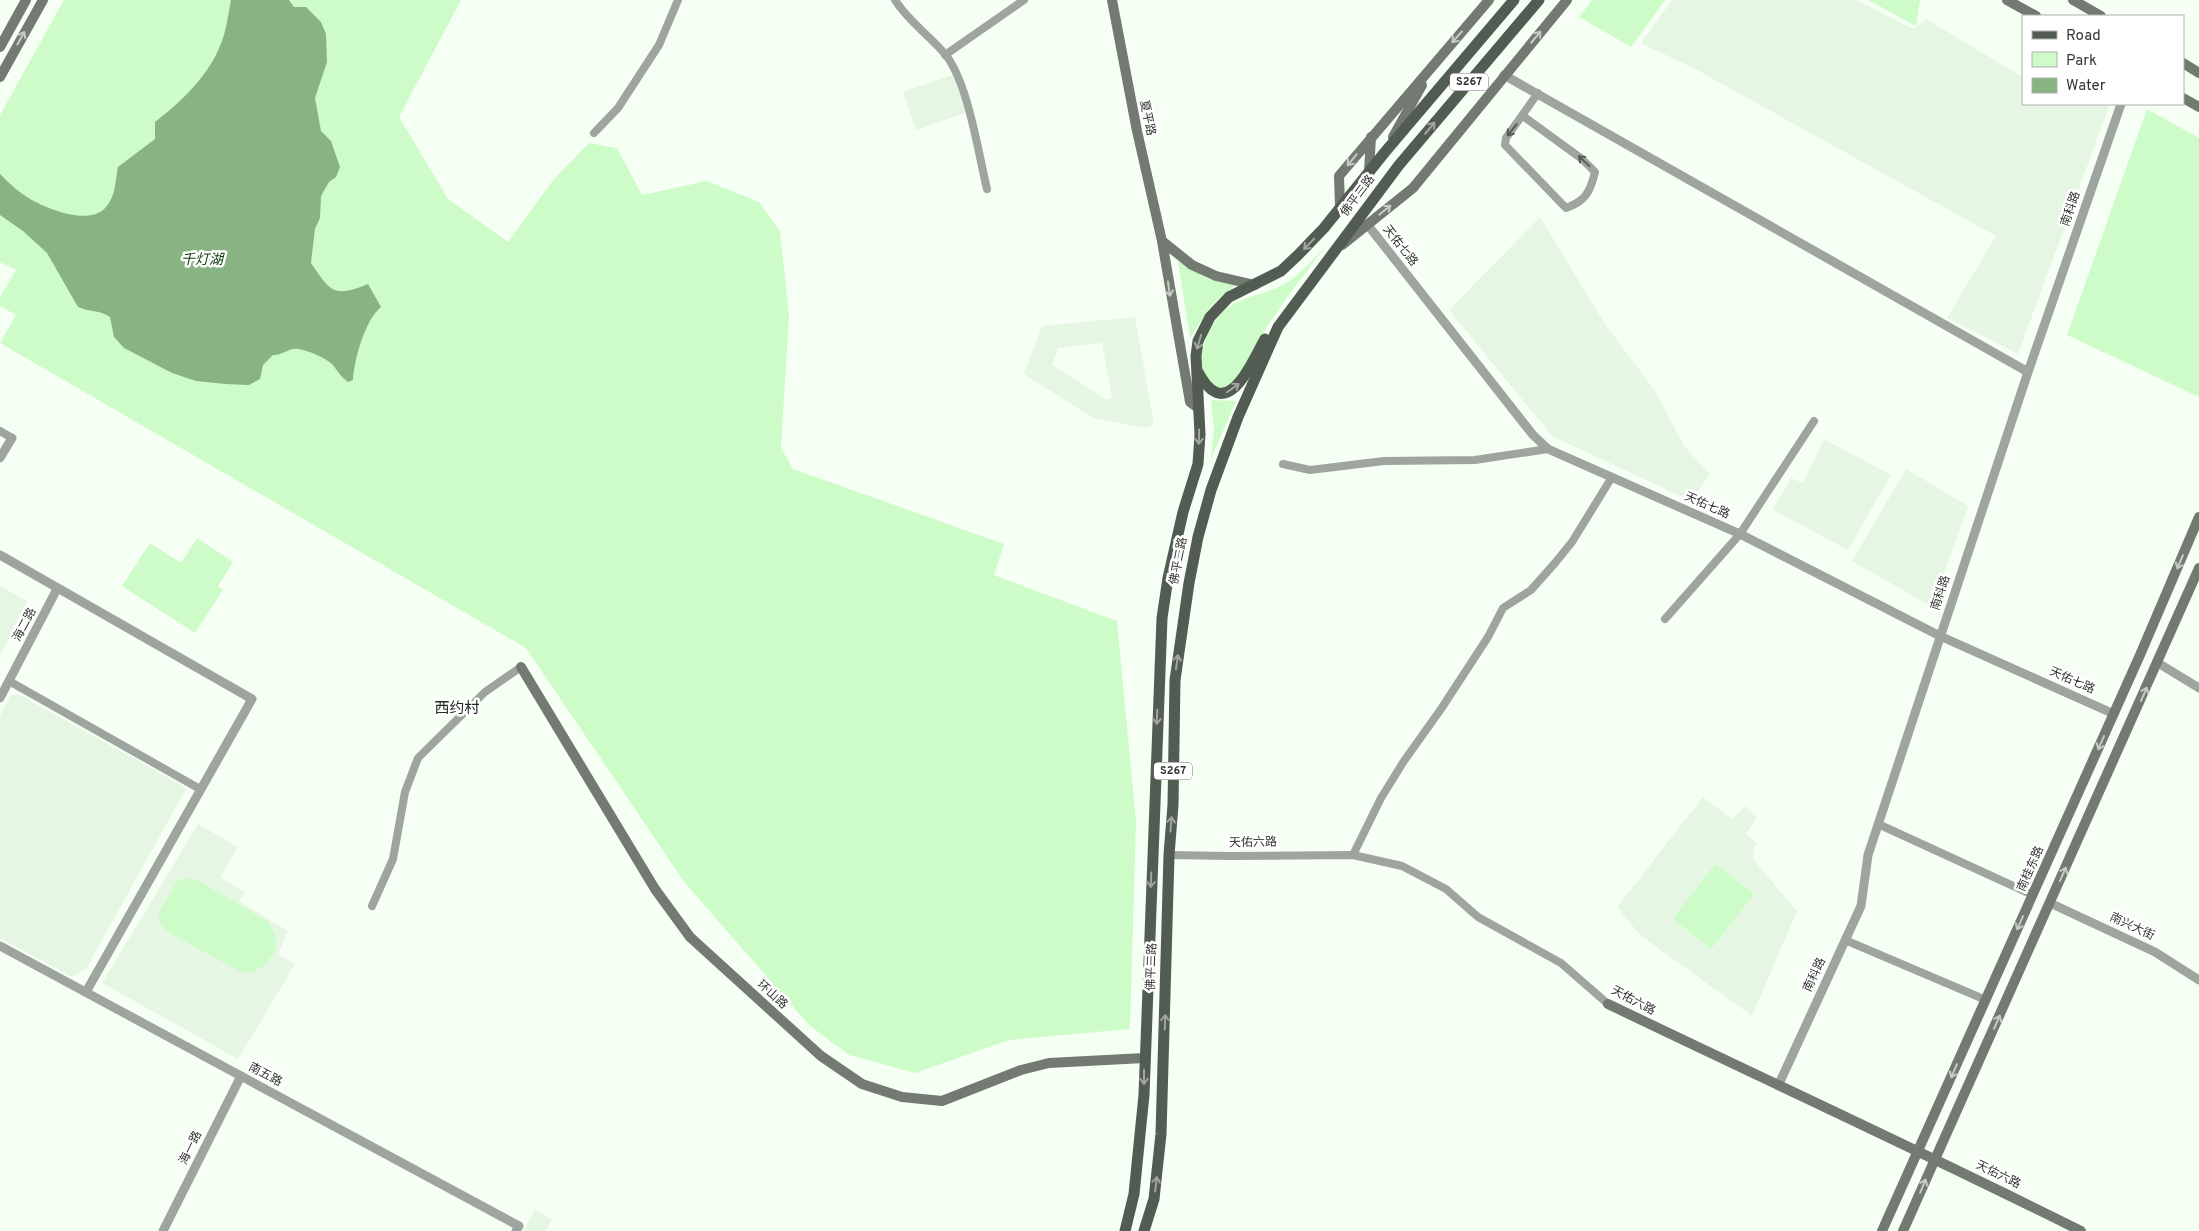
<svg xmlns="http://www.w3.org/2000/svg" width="2199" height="1231" font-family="Overpass,'Noto Sans SC',sans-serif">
  <rect width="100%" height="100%" fill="#f5fff3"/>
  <!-- built -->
  <g fill="#e5f7e3" fill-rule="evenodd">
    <path d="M1672,0H1856L1913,29L1926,19L2023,77V104H2110L2018,354L1947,318L1996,236L1697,70L1641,43Z"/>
    <path d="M955,74L968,112L916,130L903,92Z"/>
    <path d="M1540,217L1605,324L1656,392L1684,446L1710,474L1691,501L1552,436L1449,310Z"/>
    <path d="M1135,317L1154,425L1144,428L1093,418L1024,374L1042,326ZM1102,343L1112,398H1111L1106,399L1052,365L1058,348Z"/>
    <path d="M1824,439L1891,475L1848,550L1773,510L1791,478L1803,483Z"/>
    <path d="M1906,469L1968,506L1932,607L1852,561Z"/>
    <path d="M0,586L27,601L0,656Z"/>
    <path d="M18,694L180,784L186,789L86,969L72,977L0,938V716L10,696Z"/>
    <path d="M1703,797L1732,819L1745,806L1757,818L1746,833L1757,844L1753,848L1755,853L1753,859L1797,911L1752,1016L1640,935L1617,907Z"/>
    <path d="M198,824L238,847L220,878L245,892L239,901L288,931L278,954L295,964L238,1059L102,983Z"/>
    <path d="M535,1209L552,1220L546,1231H523Z"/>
  </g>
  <!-- green -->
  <g fill="#cefcc8">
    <path d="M64,0H461L399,117L448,199L508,242L554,179L589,143L617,148L642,195L707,181L759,202L780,231L789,316L781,448L793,469L1004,544L994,575L1117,621L1136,821L1130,1029L1009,1040L915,1073L849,1055L809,1025L685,883L526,648L0,343L16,315L0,306V297L16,270L0,262V115Z"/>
    <path d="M1592,0H1665L1631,47L1579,17Z"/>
    <path d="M1868,0H1920L1916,26Z"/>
    <path d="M2147,109L2199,138V397L2067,335Z"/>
    <path d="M1325,247C1299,282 1270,317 1250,357C1246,366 1241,380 1233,385C1226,389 1221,389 1215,386C1187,374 1207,325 1224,311C1241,296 1264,295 1283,285C1297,278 1314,258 1325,247Z"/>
    <path d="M1178,261L1208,279L1238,284C1210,302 1208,311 1190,338Z"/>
    <path d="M1211,400L1236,401L1211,459L1214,429Z"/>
    <path d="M197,538L233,562L218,586L223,590L195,633L122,586L150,543L181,563Z"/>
    <path d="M1715,864L1754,894L1711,949L1673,919Z"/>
    <path d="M186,878L199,881L268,922L275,933L276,949L264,966L252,973L239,971L168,932L161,924L158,914L177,881Z"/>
  </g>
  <!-- water -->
  <path fill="#88b483" d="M231,0H289L294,7H306L321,22L326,34L327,62L315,98L321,131L331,141L340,167L336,177L329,182L321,196L320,218L315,229L311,263C331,292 333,298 368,284L381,307C365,320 354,360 353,380L348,382C341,377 337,370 332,364C324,357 309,351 299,349C289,347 282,356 273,355L263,365L260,379L249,385L225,384L196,381L172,373L124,348L114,337L110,317C100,310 89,312 78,307L47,253L23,231L0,215V174C8,182 17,191 27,197C44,208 90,227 106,207C116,196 115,181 118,167L155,139V122C187,97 217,68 226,27C228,18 229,9 231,0Z"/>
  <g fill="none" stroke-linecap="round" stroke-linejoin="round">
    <!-- minor -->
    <g stroke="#9ea49e" stroke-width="8">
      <path d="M895,0C908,21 929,35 945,54C968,82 978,152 987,189"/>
      <path d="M945,55L1024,0"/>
      <path d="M1523,116L1582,159L1595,172C1590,193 1585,201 1566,208L1505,145L1506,138L1538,93"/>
      <path d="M594,133L618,108L659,45L678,0"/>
      <path d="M0,431L12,438"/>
      <path d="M1283,464L1310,470L1384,461L1475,460L1548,449"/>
      <path d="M1665,619L1740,534L1814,421"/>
      <path d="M9,681L200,789"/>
      <path d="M1878,824L2033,895"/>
      <path d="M1169,855L1230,856L1353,855L1402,866L1446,889L1478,917L1561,963L1608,1004"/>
      <path d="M1353,855L1381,798L1404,761L1441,709L1488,637L1503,608L1531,590L1555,563L1572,542L1612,477"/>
      <path d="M372,906L393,859L405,792L418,758L485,692L521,667"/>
      <path d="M1845,940L1986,1000"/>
    </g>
    <!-- tertiary -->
    <g stroke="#9ea49e" stroke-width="9">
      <path d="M1504,75L2028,372"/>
      <path d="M1367,224L1533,435L1548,449L1740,534L1940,636L2114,714"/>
      <path d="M0,458L12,438"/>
      <path d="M0,555L252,699L86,992"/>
      <path d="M2158,663L2199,688"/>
      <path d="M0,698L57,589"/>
      <path d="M2050,903L2155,952L2199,980"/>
      <path d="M0,946L519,1226L516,1231"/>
      <path d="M1778,1086L1861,906L1868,855L2028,372L2121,104"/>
      <path d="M163,1231L241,1076"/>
    </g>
    <!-- secondary -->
    <g stroke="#727a71" stroke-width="10">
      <path d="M1112,0L1137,131L1162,241L1190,402L1198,408"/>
      <path d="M2007,0L2036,16"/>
      <path d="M2073,0L2101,16"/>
      <path d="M0,47L26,0"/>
      <path d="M2183,63L2199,73"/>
      <path d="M0,77L43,0"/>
      <path d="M2183,98L2199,107"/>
      <path d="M1393,137L1422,85"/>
      <path d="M1369,171L1371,137"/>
      <path d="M1340,207L1339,176L1489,0"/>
      <path d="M1162,241L1192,265L1216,276L1255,285"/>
      <path d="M1342,245L1413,188L1567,0"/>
      <path d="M521,667L655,889L690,937L821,1056L862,1084L902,1097L942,1101L1021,1070L1049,1063L1144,1058"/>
      <path d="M1608,1004C1766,1080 1925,1153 2081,1231"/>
      <path d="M1882,1231L2140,655L2199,517"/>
      <path d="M1903,1231L2199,568"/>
    </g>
    <!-- primary -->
    <g stroke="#535c52" stroke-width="11">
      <path d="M1198,372C1226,425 1250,366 1265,339"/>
      <path d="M1125,1231L1134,1194L1144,1095L1162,618L1168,578L1183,512L1198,464L1200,434L1196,356L1198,341L1210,317L1229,297L1281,271L1298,255L1324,228L1385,152L1514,0"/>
      <path d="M1144,1231L1154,1199L1161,1134L1169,855L1173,805L1175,680L1189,583L1198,537L1211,490L1238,417L1278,327L1399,165L1539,0"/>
    </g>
  </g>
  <!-- one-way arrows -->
  <defs><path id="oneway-shaft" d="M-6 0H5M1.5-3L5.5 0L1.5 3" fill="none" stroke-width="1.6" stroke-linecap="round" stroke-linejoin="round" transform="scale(1.25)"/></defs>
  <g stroke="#c7cac6">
    <use href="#oneway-shaft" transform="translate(1457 37) rotate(131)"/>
    <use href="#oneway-shaft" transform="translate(1536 37) rotate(-50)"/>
    <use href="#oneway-shaft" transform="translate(21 38) rotate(-61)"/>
    <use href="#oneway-shaft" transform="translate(1352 160) rotate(129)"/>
    <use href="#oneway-shaft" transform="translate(1385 210) rotate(-39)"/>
    <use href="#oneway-shaft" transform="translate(1169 289) rotate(82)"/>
    <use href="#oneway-shaft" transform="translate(2180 562) rotate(113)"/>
    <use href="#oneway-shaft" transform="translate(2144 694) rotate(-66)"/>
    <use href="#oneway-shaft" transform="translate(2101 743) rotate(114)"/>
    <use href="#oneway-shaft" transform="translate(2063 874) rotate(-66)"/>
    <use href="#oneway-shaft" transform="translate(2020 923) rotate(114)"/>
    <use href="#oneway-shaft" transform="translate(1997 1022) rotate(-66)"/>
    <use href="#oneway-shaft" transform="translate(1954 1071) rotate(114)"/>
    <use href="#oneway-shaft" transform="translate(1923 1186) rotate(-67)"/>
  </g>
  <g stroke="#a0a5a0">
    <use href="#oneway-shaft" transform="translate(1430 128) rotate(-50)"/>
    <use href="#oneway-shaft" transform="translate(1309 244) rotate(134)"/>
    <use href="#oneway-shaft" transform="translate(1199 342) rotate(107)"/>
    <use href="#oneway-shaft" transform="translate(1233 388) rotate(-35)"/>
    <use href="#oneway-shaft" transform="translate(1199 437) rotate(91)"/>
    <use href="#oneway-shaft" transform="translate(1177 662) rotate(-82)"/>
    <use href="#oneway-shaft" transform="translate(1157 717) rotate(92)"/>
    <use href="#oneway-shaft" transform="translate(1171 824) rotate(-86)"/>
    <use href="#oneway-shaft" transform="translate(1151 880) rotate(92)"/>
    <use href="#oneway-shaft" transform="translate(1165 1022) rotate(-88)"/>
    <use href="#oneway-shaft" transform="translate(1144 1077) rotate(90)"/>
    <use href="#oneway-shaft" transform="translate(1156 1184) rotate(-83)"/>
  </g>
  <g stroke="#585c57">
    <use href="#oneway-shaft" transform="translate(1512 130) rotate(128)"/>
    <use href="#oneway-shaft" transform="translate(1584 161) rotate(-137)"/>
  </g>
  <g text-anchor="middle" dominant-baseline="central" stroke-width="5" stroke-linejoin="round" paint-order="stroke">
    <!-- shield labels -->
    <g fill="#fff" stroke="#70726f" stroke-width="1">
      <rect x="1450" y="73.5" width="38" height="17" rx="4"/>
      <rect x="1154" y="762.5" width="38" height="17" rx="4"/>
    </g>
    <g font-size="11" font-weight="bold" fill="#323631">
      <text x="1469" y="82">S267</text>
      <text x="1173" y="771">S267</text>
    </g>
    <!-- street labels -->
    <g font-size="12" fill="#323631" stroke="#fff">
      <text transform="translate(1147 118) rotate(78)">夏平路</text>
      <text transform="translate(1358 196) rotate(-53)">佛平二路</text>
      <text transform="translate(2071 209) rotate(-71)">南科路</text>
      <text transform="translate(1400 246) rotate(52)">天佑七路</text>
      <text transform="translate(1707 506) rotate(24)">天佑七路</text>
      <text transform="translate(1179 561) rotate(-79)">佛平二路</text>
      <text transform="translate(1941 593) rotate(-72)">南科路</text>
      <text transform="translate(25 625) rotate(-62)">海二路</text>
      <text transform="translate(2072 681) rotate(24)">天佑七路</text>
      <text transform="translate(1253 843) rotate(-1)">天佑六路</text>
      <text transform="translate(2031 869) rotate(-66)">南桂东路</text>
      <text transform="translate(2132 927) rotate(25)">南兴大街</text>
      <text transform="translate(1152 967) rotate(-88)">佛平二路</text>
      <text transform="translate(1815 975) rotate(-65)">南科路</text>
      <text transform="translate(772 995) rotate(42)">环山路</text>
      <text transform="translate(1633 1001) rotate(28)">天佑六路</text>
      <text transform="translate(265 1075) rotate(28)">南五路</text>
      <text transform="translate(191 1148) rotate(-64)">海一路</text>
      <text transform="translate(1998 1175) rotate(26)">天佑六路</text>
    </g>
    <!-- water labels -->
    <g font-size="14" font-style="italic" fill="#093806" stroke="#fff">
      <text x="202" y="260">千灯湖</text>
    </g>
    <!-- quarter labels -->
    <g font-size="15" fill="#232c22" stroke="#fff">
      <text x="457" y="709">西约村</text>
    </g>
  </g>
  <!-- legend -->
  <rect x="2022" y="15" width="162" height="90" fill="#ffffff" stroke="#adafad"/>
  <rect x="2032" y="31" width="25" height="8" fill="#535c52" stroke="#adafad"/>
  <text x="2066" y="40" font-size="15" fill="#323631">Road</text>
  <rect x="2032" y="52" width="25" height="15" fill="#cefcc8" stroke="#adafad"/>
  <text x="2066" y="65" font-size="15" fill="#323631">Park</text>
  <rect x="2032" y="78" width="25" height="15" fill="#88b483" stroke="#adafad"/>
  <text x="2066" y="90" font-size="15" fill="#323631">Water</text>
</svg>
